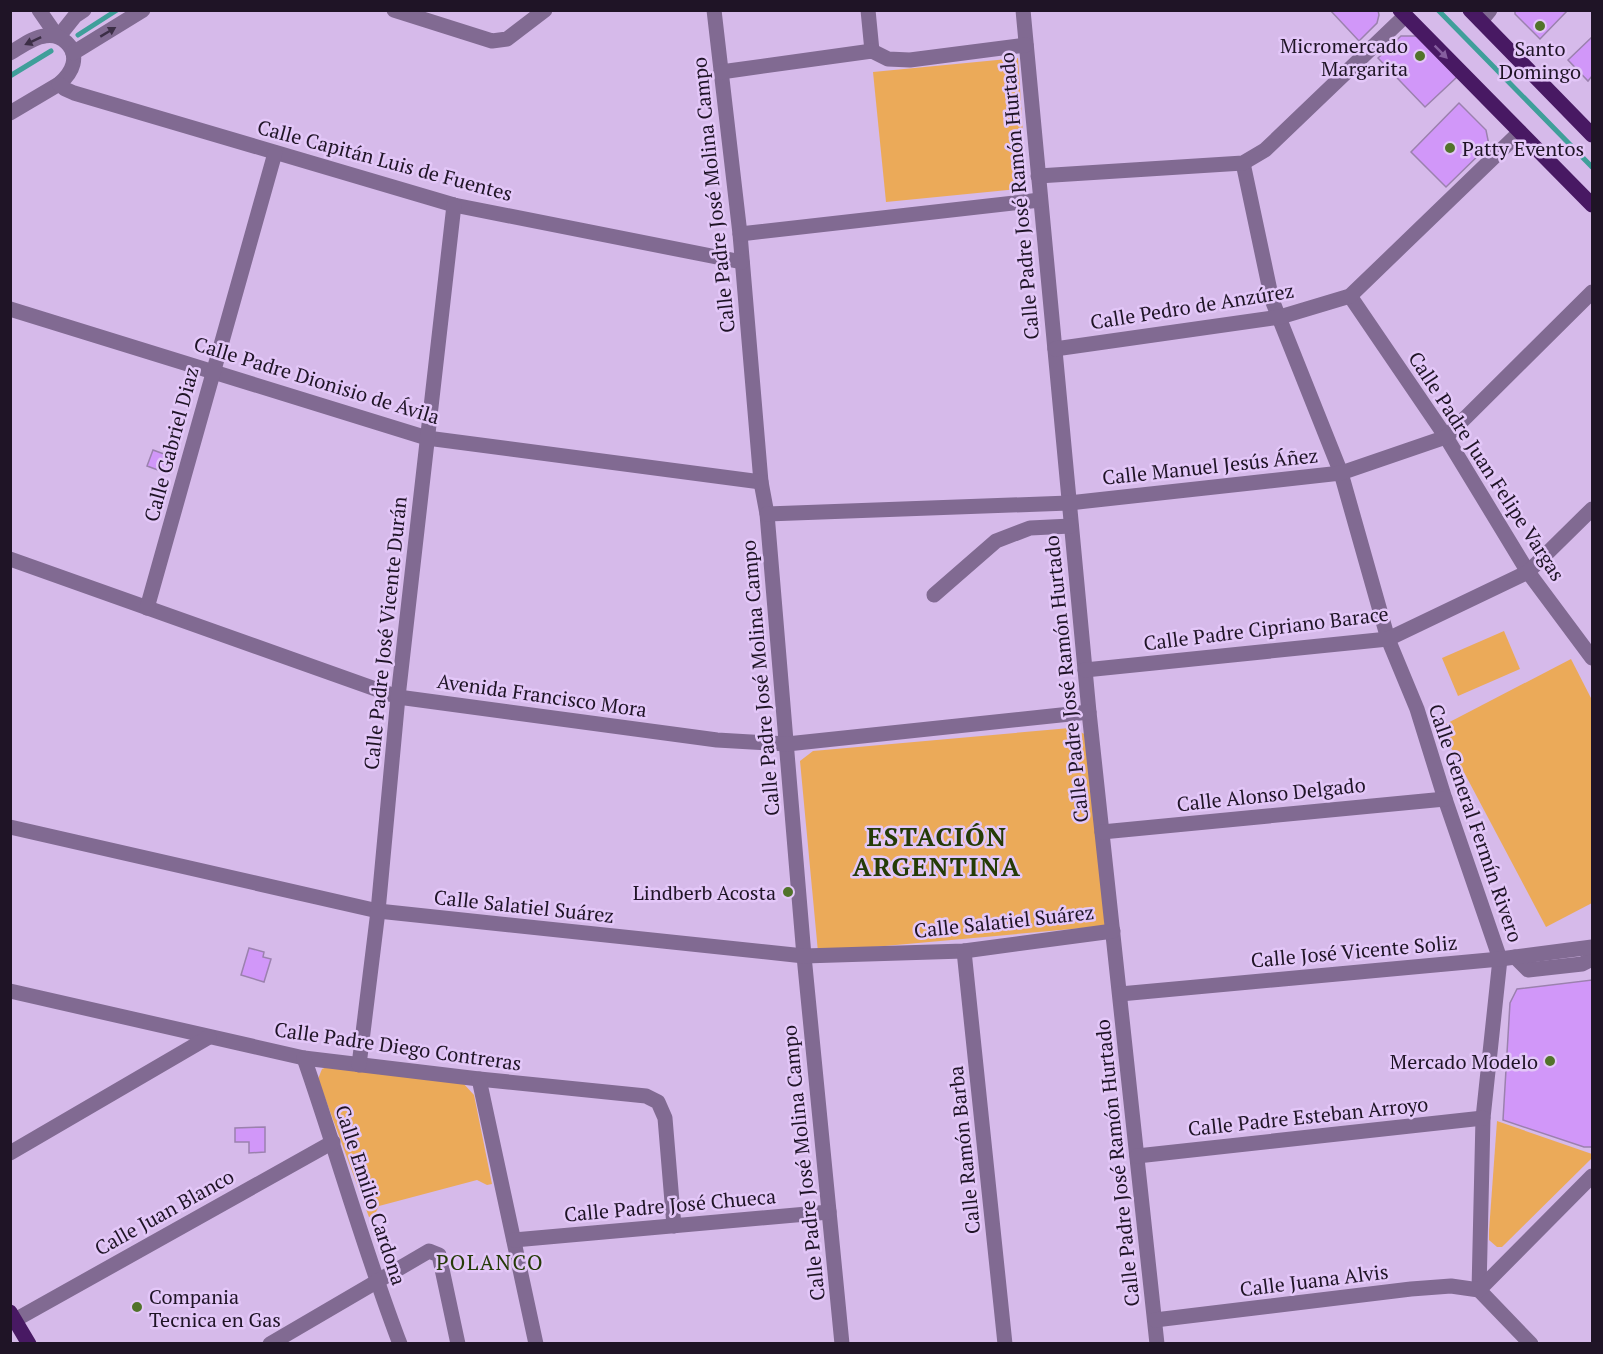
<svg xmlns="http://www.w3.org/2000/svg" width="1603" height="1354" font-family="'PT Serif',serif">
  <rect width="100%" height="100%" fill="#d6baea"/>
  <!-- green -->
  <g fill="#ebaa59">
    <path d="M1018,58L1026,179L1019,189L886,202L873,72Z"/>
    <path d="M1504,631L1520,669L1458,696L1442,658Z"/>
    <path d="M1571,659L1592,700V903L1546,927L1440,727Z"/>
    <path d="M1070,728L1087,735L1105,926L818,952L800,761L813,751Z"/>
    <path d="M327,1067L463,1083L474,1095L492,1184L487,1185L477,1180L379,1206L374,1216L369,1217L318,1079L322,1069Z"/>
    <path d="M1497,1121L1592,1154V1158L1502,1247H1497L1489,1240V1231Z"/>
  </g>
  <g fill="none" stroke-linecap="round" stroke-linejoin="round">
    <!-- stream -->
    <g stroke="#3f9f9a" stroke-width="5">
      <path d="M1438,10L1592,167"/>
      <path d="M78,35L117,10"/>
      <path d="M10,76L51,51"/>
    </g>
  </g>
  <!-- building -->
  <g fill="#d197f9" stroke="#9b81ae" stroke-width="1.5">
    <path d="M1330,10H1378L1379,15L1377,23L1359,41Z"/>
    <path d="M1515,10H1568L1540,39L1515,14Z"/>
    <path d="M1401,36H1417L1457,77L1425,107L1378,58Z"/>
    <path d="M1592,37V76L1588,81L1568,60Z"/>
    <path d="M1459,103L1486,130L1489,145L1446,187L1411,152Z"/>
    <path d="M153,450L175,458L169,474L147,466Z"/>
    <path d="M249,948L264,952L263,957L271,959L264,982L241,975Z"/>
    <path d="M1592,980V1147H1584L1503,1120L1510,1003L1517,989Z"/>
    <path d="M265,1127V1152L249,1153V1142H235V1128Z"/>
  </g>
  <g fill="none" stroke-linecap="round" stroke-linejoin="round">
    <!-- minor -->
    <g stroke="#816a92" stroke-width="15">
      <path d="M39,10L57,36"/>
      <path d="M394,10L492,41L507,39L545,10"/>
      <path d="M714,10L740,234L761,482L767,514L804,956L842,1344"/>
      <path d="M868,10L872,51"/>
      <path d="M1023,10L1089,712L1157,1344"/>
      <path d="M1481,21L1490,10"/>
      <path d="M59,36L75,16L84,10"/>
      <path d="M10,53C21,47 33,37 45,36C61,33 77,47 73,64C71,72 65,79 59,84L10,113"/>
      <path d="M73,53L143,10"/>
      <path d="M721,72L872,51L888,59L910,60L1026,45"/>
      <path d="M59,84L65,89L74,93L454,205L742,262"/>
      <path d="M1243,163L1272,300L1341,473L1388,639L1417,709L1445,799L1500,959L1483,1118L1479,1290L1531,1344"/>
      <path d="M1038,176L1243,163L1265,150L1405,16"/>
      <path d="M740,234L1040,200"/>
      <path d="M1350,296L1446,437L1528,572L1592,658"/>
      <path d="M10,309L427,438L761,482"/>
      <path d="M1055,349L1280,317L1350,296L1520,132"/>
      <path d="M767,514L1069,503L1341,473L1446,437L1592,292"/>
      <path d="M10,559L398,697L717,740L787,744L1089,712"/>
      <path d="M934,595L996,541L1030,528L1071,526"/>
      <path d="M147,608L275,153"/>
      <path d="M1085,670L1388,639L1528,572L1592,509"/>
      <path d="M10,827L378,911L804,956L964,951L1113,931"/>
      <path d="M1102,832L1445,799"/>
      <path d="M964,951L1005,1344"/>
      <path d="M1515,957L1528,970L1582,964L1592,959"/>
      <path d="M10,991L304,1058L479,1079L646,1096L658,1102L665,1118L674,1226"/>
      <path d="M1120,994L1500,959L1592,947"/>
      <path d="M304,1058C337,1153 364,1250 400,1344"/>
      <path d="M359,1065L378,911L398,697L454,205"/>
      <path d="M479,1079L536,1344"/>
      <path d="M10,1153L209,1037"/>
      <path d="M1137,1156L1483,1118"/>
      <path d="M514,1240L829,1212"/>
      <path d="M15,1320L333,1142"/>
      <path d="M1155,1320L1411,1289L1451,1286L1479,1290L1592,1176"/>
      <path d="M270,1344L429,1251L439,1255L458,1344"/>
    </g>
    <!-- major -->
    <g stroke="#481963" stroke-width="15">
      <path d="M1400,10L1592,205"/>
      <path d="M1470,10L1592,135"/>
      <path d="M10,1312L29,1344"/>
    </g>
  </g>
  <!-- one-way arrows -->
  <defs><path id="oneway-solid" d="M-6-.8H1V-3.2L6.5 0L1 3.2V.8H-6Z" transform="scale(1.5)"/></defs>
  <g fill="#3c2e46">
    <use href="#oneway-solid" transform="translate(108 32) rotate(-31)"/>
    <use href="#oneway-solid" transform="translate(33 41) rotate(155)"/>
  </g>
  <use fill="#865f9f" href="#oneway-solid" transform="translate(1441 52) rotate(45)"/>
  <!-- markers -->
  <g fill="#51732a" stroke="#e3c7f8" stroke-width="2">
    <circle cx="1540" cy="26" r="6"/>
    <circle cx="1420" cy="56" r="6"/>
    <circle cx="1450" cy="148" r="6"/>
    <circle cx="788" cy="892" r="6"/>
    <circle cx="1550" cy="1061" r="6"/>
    <circle cx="137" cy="1307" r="6"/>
  </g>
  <g text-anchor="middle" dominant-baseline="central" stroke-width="5" stroke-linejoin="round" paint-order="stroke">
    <!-- poi labels -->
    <g font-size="20" fill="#1f1426" stroke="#e3c7f8" text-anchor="end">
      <text x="1408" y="45">Micromercado<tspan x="1408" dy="23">Margarita</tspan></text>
      <text x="1540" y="48" text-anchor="middle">Santo<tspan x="1540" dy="23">Domingo</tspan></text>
      <text x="1462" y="148" text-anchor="start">Patty Eventos</text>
      <text x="776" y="892">Lindberb Acosta</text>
      <text x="1538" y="1061">Mercado Modelo</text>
      <text x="149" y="1296" text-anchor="start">Compania<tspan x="149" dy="23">Tecnica en Gas</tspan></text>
    </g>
    <!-- street labels -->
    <g font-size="20" fill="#1f1426" stroke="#e3c7f8">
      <text transform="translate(385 160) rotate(15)">Calle Capitán Luis de Fuentes</text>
      <text transform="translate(713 195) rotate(-96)">Calle Padre José Molina Campo</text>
      <text transform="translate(1019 196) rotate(-95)">Calle Padre José Ramón Hurtado</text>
      <text transform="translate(1192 306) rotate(-9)">Calle Pedro de Anzúrez</text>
      <text transform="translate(317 380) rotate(17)">Calle Padre Dionisio de Ávila</text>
      <text transform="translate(171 444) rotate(-75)">Calle Gabriel Diaz</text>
      <text transform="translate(1210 466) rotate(-6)">Calle Manuel Jesús Áñez</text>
      <text transform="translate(1487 466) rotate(57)">Calle Padre Juan Felipe Vargas</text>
      <text transform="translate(1266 628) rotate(-7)">Calle Padre Cipriano Barace</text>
      <text transform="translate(385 633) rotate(-84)">Calle Padre José Vicente Durán</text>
      <text transform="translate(760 678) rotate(-95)">Calle Padre José Molina Campo</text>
      <text transform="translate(1066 679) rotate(-96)">Calle Padre José Ramón Hurtado</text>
      <text transform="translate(542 695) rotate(8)">Avenida Francisco Mora</text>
      <text transform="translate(1271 794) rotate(-6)">Calle Alonso Delgado</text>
      <text transform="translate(1476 823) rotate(71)">Calle General Fermín Rivero</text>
      <text transform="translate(524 906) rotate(6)">Calle Salatiel Suárez</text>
      <text transform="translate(1004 921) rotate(-6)">Calle Salatiel Suárez</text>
      <text transform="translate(1354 951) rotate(-5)">Calle José Vicente Soliz</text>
      <text transform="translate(398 1046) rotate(8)">Calle Padre Diego Contreras</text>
      <text transform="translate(1308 1116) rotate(-6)">Calle Padre Esteban Arroyo</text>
      <text transform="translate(964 1150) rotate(-96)">Calle Ramón Barba</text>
      <text transform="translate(803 1163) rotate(-96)">Calle Padre José Molina Campo</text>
      <text transform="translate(1117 1163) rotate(-96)">Calle Padre José Ramón Hurtado</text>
      <text transform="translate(371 1195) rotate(72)">Calle Emilio Cardona</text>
      <text transform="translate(670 1205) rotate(-5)">Calle Padre José Chueca</text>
      <text transform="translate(164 1212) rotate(-29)">Calle Juan Blanco</text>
      <text transform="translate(1314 1280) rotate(-7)">Calle Juana Alvis</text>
    </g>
    <!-- neighbourhood labels -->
    <g font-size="21" letter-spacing="1.5" fill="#253b07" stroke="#e3c7f8">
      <text x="490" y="1262">POLANCO</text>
    </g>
    <!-- district labels -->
    <g font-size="26" font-weight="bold" letter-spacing="1.5" fill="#253b07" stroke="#e3c7f8">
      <text x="937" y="836">ESTACIÓN<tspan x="937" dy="30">ARGENTINA</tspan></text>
    </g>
  </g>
  <!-- border -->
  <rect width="1603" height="1354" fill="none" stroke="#1f1426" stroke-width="24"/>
</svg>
